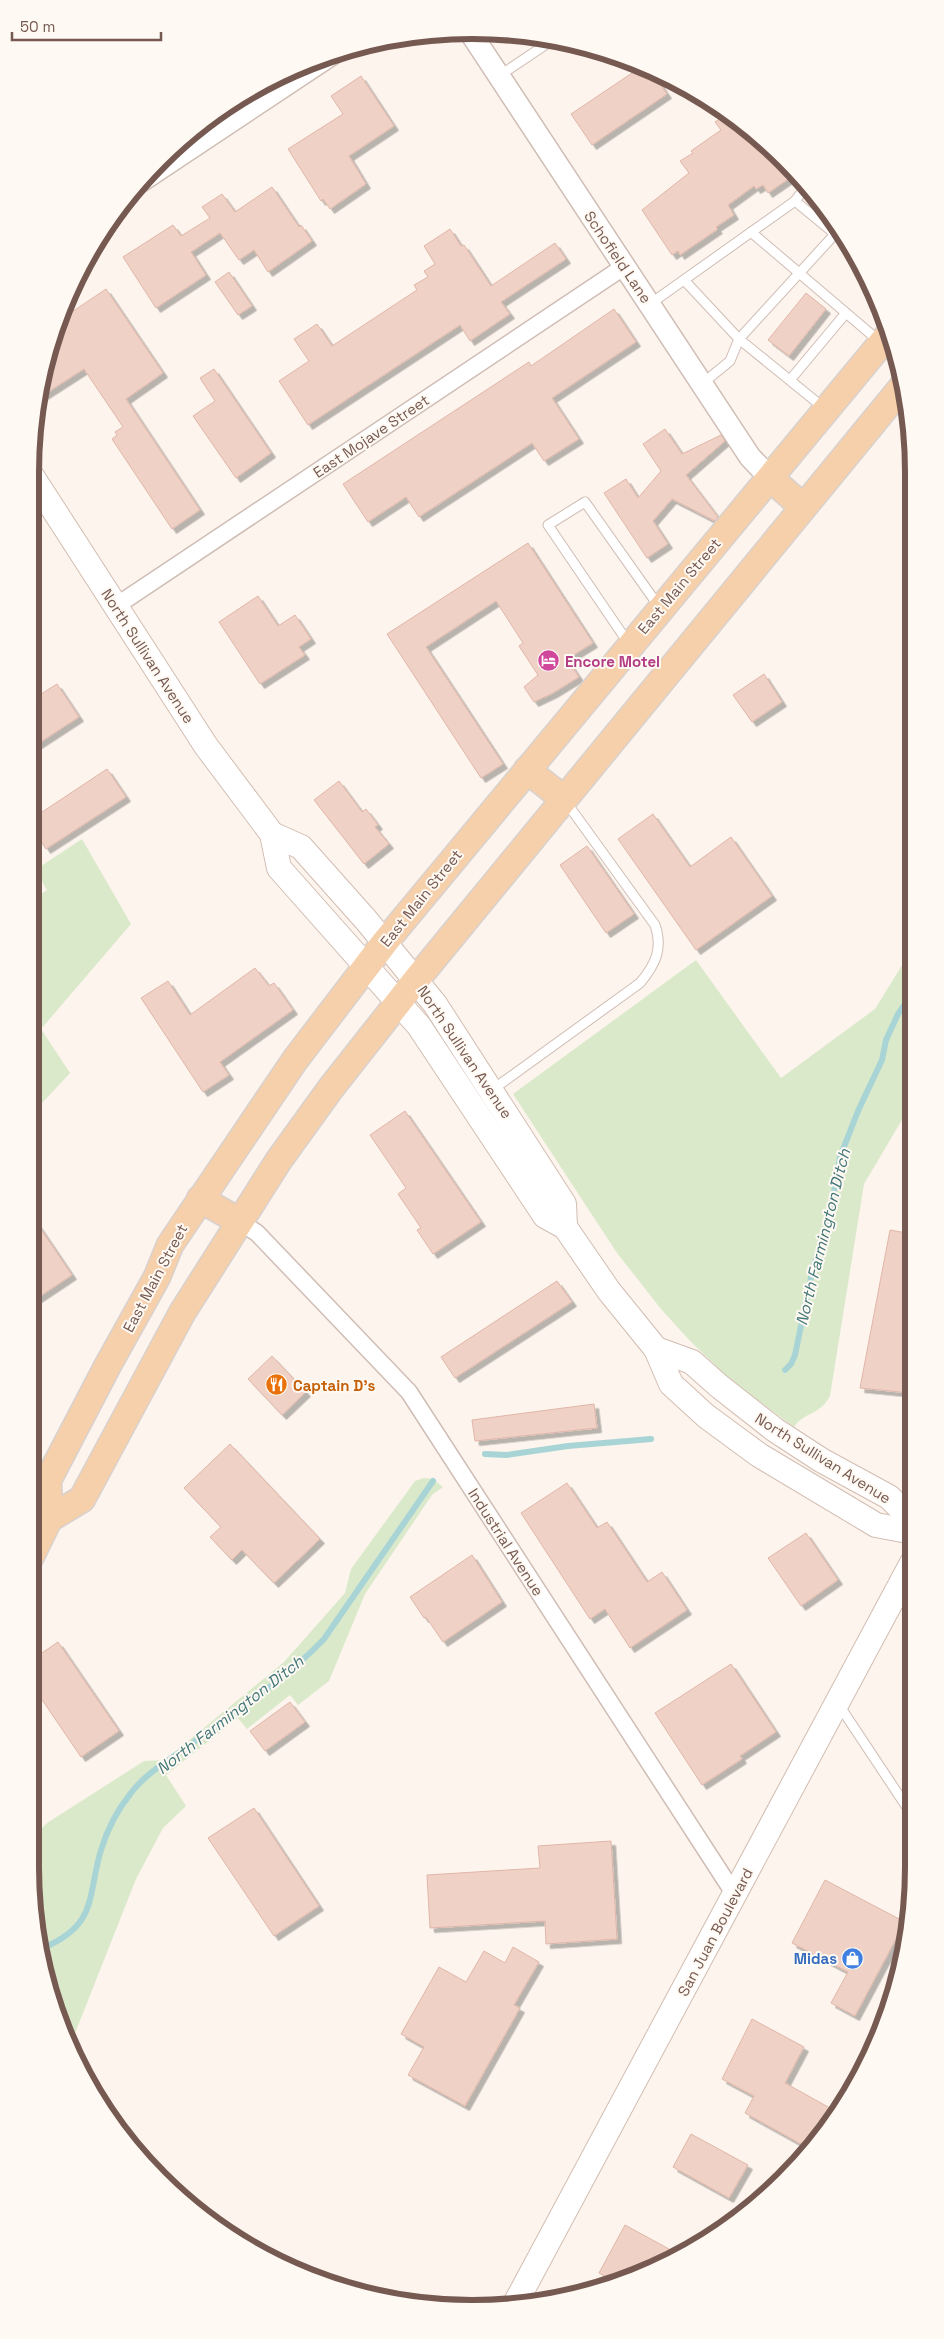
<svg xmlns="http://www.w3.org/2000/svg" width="944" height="2339" font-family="'Space Grotesk',sans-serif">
  <defs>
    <filter id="shadow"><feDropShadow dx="4.5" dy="4.5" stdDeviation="0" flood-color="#0004"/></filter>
  </defs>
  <rect width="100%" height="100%" fill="#fcf4ed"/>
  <!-- green -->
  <g fill="#dbe9cb">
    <path d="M82,839L131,924L41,1029L70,1073L30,1116V901L47,890L35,870Z"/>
    <path d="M912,949V1103L864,1184L830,1396C819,1416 804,1412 794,1427L733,1382L691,1342L661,1309L617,1253L513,1094L696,960L781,1078L875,1009Z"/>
    <path d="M424,1478L433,1479L443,1487L432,1495L365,1594L329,1681L298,1705L290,1695L247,1729L238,1718L166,1775L186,1806L163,1828L136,1879L70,2046L54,2009L30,1867V1840L47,1823L144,1761L165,1760L284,1662L345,1593L351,1569L415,1481Z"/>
  </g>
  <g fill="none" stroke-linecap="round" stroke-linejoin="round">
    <!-- stream -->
    <g stroke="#a9d4d6" stroke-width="6">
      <path d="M785,1370L791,1364L795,1355L813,1268L830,1215L840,1157L858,1111L882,1060L886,1040L898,1014L912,994"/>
      <path d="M485,1454L506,1455L568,1446L651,1439"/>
      <path d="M43,1948C98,1925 87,1897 101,1850C107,1830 118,1809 131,1793C145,1774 168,1761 187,1747C233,1713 284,1681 324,1639L433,1481"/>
    </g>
  </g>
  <!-- building -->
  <g fill="#efd1c6" stroke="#e1b6a8" filter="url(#shadow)">
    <path d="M641,67L652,72L667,94L592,145L571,114Z"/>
    <path d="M361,76L394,126L349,156L366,184L330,209L323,199L321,201L288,149L343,114L331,96Z"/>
    <path d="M728,113L789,167L784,170L790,178L768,193L763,185L756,189L754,186L728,205L734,215L716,227L718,229L680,255L678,251L672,255L642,210L689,173L680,161L693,153L691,151L721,130L715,122Z"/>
    <path d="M272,187L299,227L301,225L312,241L268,272L254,250L239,260L220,233L191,252L206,275L156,308L123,257L173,225L181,236L210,218L202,207L222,194L235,212Z"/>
    <path d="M450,229L461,246L464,245L491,286L555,243L566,259L501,302L510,314L470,341L460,325L308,425L279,381L309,361L294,339L317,324L332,346L417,290L414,285L428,277L424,271L435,264L424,246Z"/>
    <path d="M229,272L252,306L238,315L215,282Z"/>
    <path d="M106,289L163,373L126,399L200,510L172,529L112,439L117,435L115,432L123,427L84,369L42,396L53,330L57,322Z"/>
    <path d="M806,293L826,309L789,356L768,340Z"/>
    <path d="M614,309L636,342L552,398L579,439L544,461L532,443L419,517L406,497L368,522L343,484L529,362L531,366Z"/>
    <path d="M214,369L271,453L236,478L193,416L215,401L200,378Z"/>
    <path d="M665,429L682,454L721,435L725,441L686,475L718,517L715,521L672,499L653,521L668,544L647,558L604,493L626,479L638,498L661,471L643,444Z"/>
    <path d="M528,543L593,643L567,659L579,677L553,693L534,702L524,687L538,675L519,646L523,643L496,601L426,647L503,764L481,778L387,634Z"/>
    <path d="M258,596L278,626L295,615L311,639L299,647L305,655L260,684L219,622Z"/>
    <path d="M764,674L782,702L752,722L733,695Z"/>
    <path d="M57,684L79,717L30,749V701Z"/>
    <path d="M107,769L126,797L46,849L30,824V820Z"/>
    <path d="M339,781L362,812L366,809L378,825L375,827L389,844L364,864L314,800Z"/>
    <path d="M653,814L690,867L731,837L772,896L696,950L618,839Z"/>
    <path d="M587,846L634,914L606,933L560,865Z"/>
    <path d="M255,968L269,986L274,983L293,1010L220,1062L229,1075L203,1092L141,998L168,981L190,1015Z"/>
    <path d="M405,1111L481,1222L433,1254L417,1230L421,1228L398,1194L406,1188L370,1135Z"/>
    <path d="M30,1213L72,1275L30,1303Z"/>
    <path d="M890,1230L912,1234L913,1374L910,1393L860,1388Z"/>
    <path d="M557,1281L572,1302L455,1378L441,1357Z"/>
    <path d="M272,1356L306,1392L282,1415L248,1379Z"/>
    <path d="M594,1404L597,1428L475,1441L472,1420Z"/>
    <path d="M230,1444L320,1539L274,1583L242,1550L232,1560L210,1537L221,1527L184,1488Z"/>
    <path d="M567,1483L597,1528L607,1522L647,1582L662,1572L687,1610L630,1648L605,1609L590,1619L521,1513Z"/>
    <path d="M806,1533L838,1580L801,1606L768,1558Z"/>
    <path d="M472,1555L502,1602L443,1642L426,1617L424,1618L410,1597Z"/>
    <path d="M58,1642L119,1731L81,1757L30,1682V1661Z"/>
    <path d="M731,1664L776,1732L740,1756L742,1759L702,1785L655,1713Z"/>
    <path d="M290,1702L305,1722L265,1751L250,1731Z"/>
    <path d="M254,1808L319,1906L274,1936L208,1838Z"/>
    <path d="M611,1841L617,1939L546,1944L545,1921L430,1928L427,1875L540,1868L538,1846Z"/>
    <path d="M825,1880L905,1922L855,2016L831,2003L848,1972L792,1943Z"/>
    <path d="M513,1947L539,1962L514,2005L520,2008L465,2106L408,2075L424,2047L401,2034L439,1967L466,1982L484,1951L505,1963Z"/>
    <path d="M752,2019L804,2047L785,2083L830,2108L808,2148L745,2113L754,2096L722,2079Z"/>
    <path d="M691,2134L748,2165L729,2198L673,2167Z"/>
    <path d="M625,2225L680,2255L641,2275L617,2283L599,2273Z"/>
  </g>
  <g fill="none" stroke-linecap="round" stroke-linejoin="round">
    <defs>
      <g id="service">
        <path d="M499,76L554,39"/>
        <path d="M807,185L795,201L840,238"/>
        <path d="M751,232L879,341"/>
        <path d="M684,280L739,339L824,408"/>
        <path d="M650,304L795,201"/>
        <path d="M790,380L846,313"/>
        <path d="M703,383L730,361L739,339L835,234"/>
        <path d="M629,644L548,525L585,502L660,608"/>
        <path d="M492,1090L640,983C656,964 663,948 655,925L566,802"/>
        <path d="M839,1705L914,1818"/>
      </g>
      <g id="minor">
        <path d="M135,188L341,51"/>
        <path d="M116,606L625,266"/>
        <path d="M239,1221L257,1233L409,1392L735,1895"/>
      </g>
      <path id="tertiary" d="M470,32L750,457L770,478"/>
      <g id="secondary">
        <path d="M30,473L206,746L272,834L279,868L419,1026L545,1216L565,1227L609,1291L656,1349L671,1384L706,1416L759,1455L876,1525L913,1532"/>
        <path d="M272,834L301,847L366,920L435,1004L564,1204L565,1227"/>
        <path d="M656,1349L692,1362L719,1386L775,1430L821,1460L889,1497L913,1521"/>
        <path d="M516,2302L913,1561"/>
      </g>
      <g id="primary">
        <path d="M770,478L803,507"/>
        <path d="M527,770L564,799"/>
        <path d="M200,1199L239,1221"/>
        <path d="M49,1519L82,1499L182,1313L279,1160L331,1088L416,980L903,386"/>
        <path d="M30,1558L49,1519L48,1480L108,1365L157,1277L170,1245L295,1060L385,942L889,334"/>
      </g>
    </defs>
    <!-- service casing -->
    <use href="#service" stroke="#d0bdb5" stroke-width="11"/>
    <!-- minor casing -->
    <use href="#minor" stroke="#d0bdb5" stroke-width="19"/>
    <!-- tertiary casing -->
    <use href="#tertiary" stroke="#d0bdb5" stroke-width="24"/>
    <!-- secondary casing -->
    <use href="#secondary" stroke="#d3bdb2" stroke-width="26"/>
    <!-- primary casing -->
    <use href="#primary" stroke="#d9d1ce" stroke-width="29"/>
    <!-- service -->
    <use href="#service" stroke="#fff" stroke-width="9"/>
    <!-- minor -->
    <use href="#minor" stroke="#fff" stroke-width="16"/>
    <!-- tertiary -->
    <use href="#tertiary" stroke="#fff" stroke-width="21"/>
    <!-- secondary -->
    <use href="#secondary" stroke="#fff" stroke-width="24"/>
    <!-- primary -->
    <use href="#primary" stroke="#f5d0ab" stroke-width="26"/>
  </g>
  <!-- icons -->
  <defs>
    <symbol id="hotel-disc" viewBox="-11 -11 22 22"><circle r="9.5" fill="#d1479c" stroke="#fef9f3"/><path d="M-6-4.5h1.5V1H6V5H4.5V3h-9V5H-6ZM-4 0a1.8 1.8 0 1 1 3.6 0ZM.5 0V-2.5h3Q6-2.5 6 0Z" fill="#fff"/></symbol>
    <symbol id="restaurant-disc" viewBox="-11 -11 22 22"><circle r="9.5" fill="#e8710a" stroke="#fef9f3"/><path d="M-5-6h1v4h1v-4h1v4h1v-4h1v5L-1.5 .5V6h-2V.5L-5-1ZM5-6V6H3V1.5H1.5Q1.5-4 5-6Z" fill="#fff"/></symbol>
    <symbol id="shop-disc" viewBox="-11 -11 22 22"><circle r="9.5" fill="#3f7fe0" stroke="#fef9f3"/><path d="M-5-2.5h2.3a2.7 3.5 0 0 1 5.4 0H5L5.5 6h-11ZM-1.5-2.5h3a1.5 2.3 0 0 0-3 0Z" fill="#fff"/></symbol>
  </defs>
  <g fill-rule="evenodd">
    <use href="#hotel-disc" x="536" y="648" width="25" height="25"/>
    <use href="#restaurant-disc" x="264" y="1372" width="25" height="25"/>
    <use href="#shop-disc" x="840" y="1946" width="25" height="25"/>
  </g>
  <g text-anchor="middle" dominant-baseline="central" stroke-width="4" stroke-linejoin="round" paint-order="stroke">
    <!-- street labels -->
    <g font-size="15" fill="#765950" stroke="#fef9f3">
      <text transform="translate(618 257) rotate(56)">Schofield Lane</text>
      <text transform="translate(371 436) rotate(-34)">East Mojave Street</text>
      <text transform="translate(679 586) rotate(-50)">East Main Street</text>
      <text transform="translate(148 656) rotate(57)">North Sullivan Avenue</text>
      <text transform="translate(421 898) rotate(-51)">East Main Street</text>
      <text transform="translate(465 1052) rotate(56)">North Sullivan Avenue</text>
      <text transform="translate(155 1278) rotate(-62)">East Main Street</text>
      <text transform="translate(823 1458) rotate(32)">North Sullivan Avenue</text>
      <text transform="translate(506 1542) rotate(57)">Industrial Avenue</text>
      <text transform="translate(715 1932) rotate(-62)">San Juan Boulevard</text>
    </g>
    <!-- hotel labels -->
    <g font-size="15" font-weight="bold" fill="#b23c85" stroke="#fef9f3" text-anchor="start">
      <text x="565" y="661">Encore Motel</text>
    </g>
    <!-- food labels -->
    <g font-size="15" font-weight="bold" fill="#c56008" stroke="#fef9f3" text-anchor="start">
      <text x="293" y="1385">Captain D's</text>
    </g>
    <!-- shop labels -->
    <g font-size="15" font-weight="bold" fill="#366cbe" stroke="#fef9f3" text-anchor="end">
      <text x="837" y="1958">Midas</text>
    </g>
    <!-- water labels -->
    <g font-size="16" font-style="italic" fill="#447779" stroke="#fef9f3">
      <text transform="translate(823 1237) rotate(-76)">North Farmington Ditch</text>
      <text transform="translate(230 1715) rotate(-38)">North Farmington Ditch</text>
    </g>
  </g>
  <!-- crop -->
  <path d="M0 0H944V2339H0ZM472 39H472A433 433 0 0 1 905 472V1867A433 433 0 0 1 472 2300H472A433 433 0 0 1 39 1867V472A433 433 0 0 1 472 39Z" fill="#fef9f3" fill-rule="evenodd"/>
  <path fill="none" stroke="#765950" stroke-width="6" d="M472 39H472A433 433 0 0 1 905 472V1867A433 433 0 0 1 472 2300H472A433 433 0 0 1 39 1867V472A433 433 0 0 1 472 39Z"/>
  <!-- scale -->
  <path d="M12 32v8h149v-8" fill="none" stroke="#765950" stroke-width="2.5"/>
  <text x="20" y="32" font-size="15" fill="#765950" stroke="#fef9f3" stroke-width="4" paint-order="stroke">50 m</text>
</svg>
